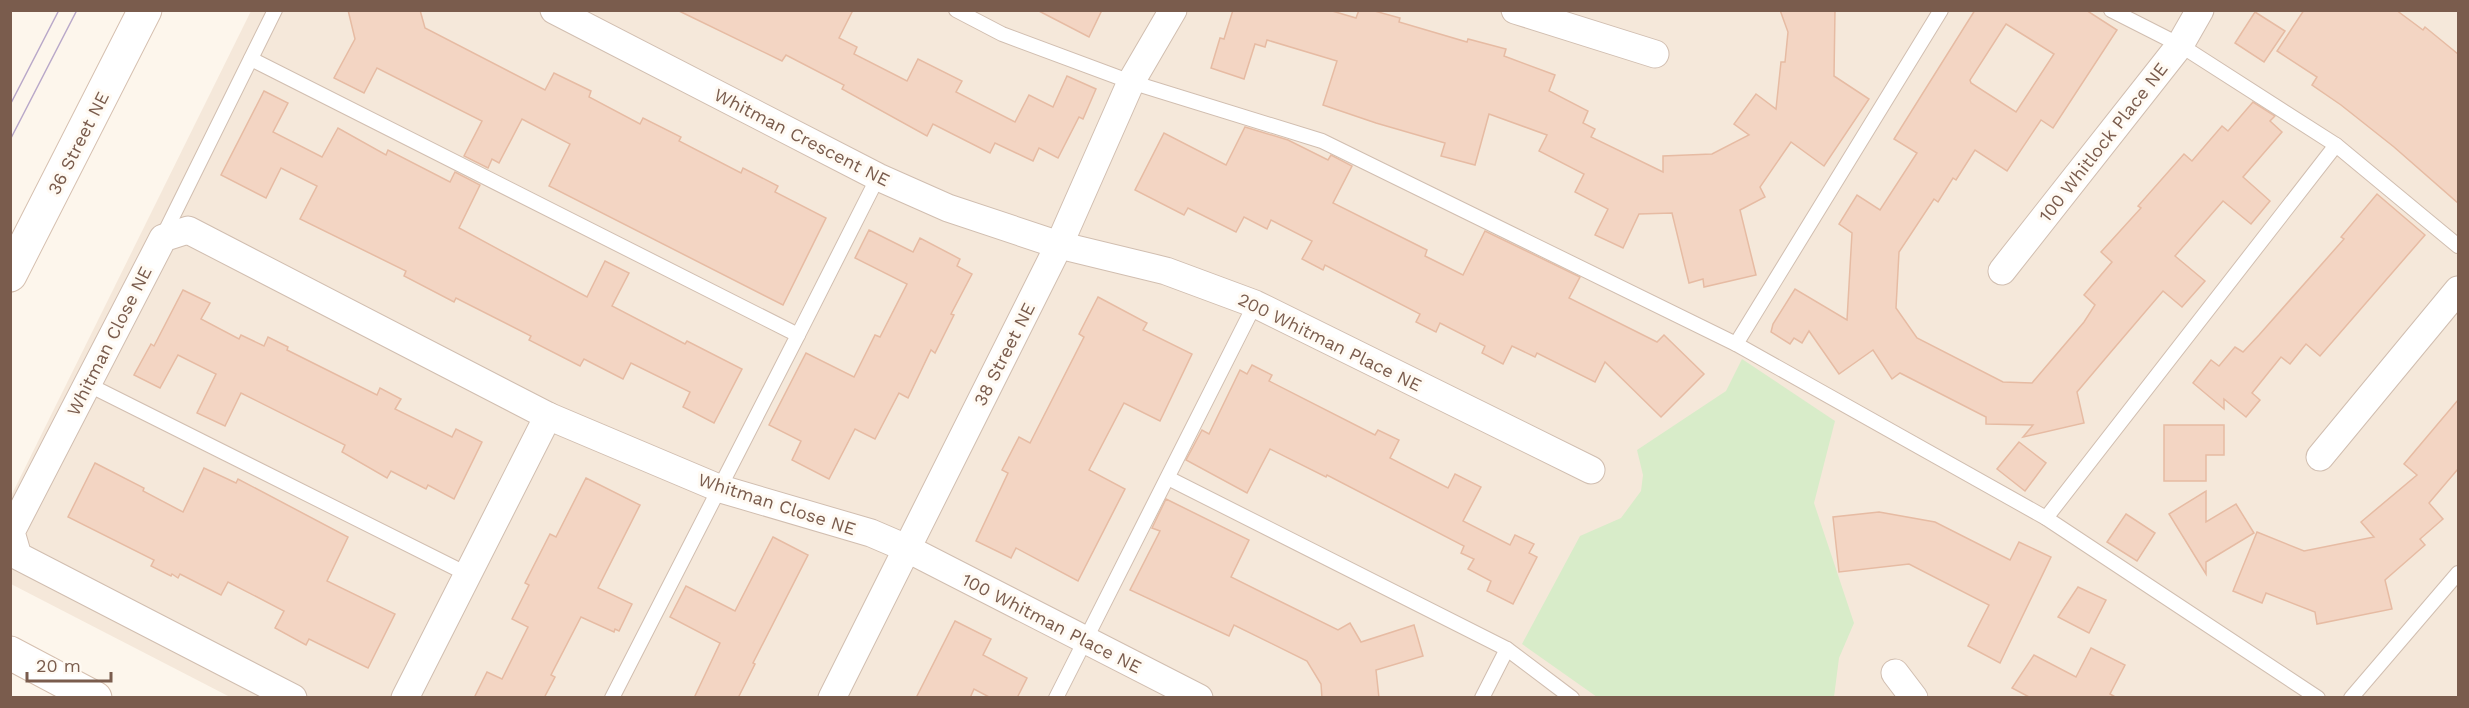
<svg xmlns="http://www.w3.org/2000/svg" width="2469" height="708" font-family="'Work Sans',sans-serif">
  <rect width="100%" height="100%" fill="#fdf6ec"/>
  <!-- residential -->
  <path fill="#f5e8da" d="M251,11H2458V697H230L11,584L10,498Z"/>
  <!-- green -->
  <path fill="#d8ecc9" d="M1742,359L1835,421L1814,503L1854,623L1839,658L1834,697H1597L1522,644L1580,536L1621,518L1641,491L1643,475L1637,450L1726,391Z"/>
  <!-- building -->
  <g fill="#f3d5c3" stroke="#e6bba3" stroke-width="1.5" fill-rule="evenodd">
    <path d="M348,10H420L425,28L545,90L554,73L591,91L589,97L640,124L643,118L681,137L679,141L741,173L743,168L778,186L775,192L826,218L783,305L549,186L570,144L522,119L499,163L492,159L488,168L464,156L482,121L377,68L364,93L334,78L355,39Z"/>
    <path d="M677,10H853L839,38L857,47L854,54L907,81L918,59L962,81L956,92L1015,122L1029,95L1053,107L1067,76L1096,89L1083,119L1079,117L1058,158L1039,148L1033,161L995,143L990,153L933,124L927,136L842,89L844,85L786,55L782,61Z"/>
    <path d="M1037,10H1102L1089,37Z"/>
    <path d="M1233,10H1329L1356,18L1359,10H1371L1400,18L1399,22L1467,42L1468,39L1506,49L1504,56L1555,75L1549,91L1588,111L1583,123L1595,129L1591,137L1663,172V156L1712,154L1749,135L1734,124L1756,94L1776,109L1781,62H1785L1788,32L1780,10H1835L1834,76L1869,99L1824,166L1791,142L1760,187L1765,197L1740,210L1756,275L1704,287L1703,279L1689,283L1672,213L1639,214L1623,248L1595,235L1608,209L1575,192L1584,174L1539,151L1547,135L1489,114L1475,165L1441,156L1445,143L1376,123L1323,105L1337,61L1267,40L1265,47L1255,44L1244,79L1211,68L1220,38L1224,39Z"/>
    <path d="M1975,10H2086L2117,30L2053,128L2041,120L2007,171L1975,150L1956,180L1953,178L1938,202L1934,199L1899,252L1896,308L1917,338L2003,382L2032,383L2084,322L2095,305L2084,295L2112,262L2101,252L2141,208L2138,206L2184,154L2192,161L2222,126L2228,131L2253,102L2275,116L2270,121L2282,132L2243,177L2270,201L2251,224L2223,201L2175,256L2205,281L2182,307L2163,291L2110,353L2077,392L2084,423L2023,437L2033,425L1986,424V417L1900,373L1892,379L1873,350L1839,374L1809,331L1802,343L1794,338L1790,344L1771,332L1773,324L1795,289L1847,320L1852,233L1839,224L1857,195L1880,210L1917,153L1894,139ZM2006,24L2054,54L2016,112L1971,83L1970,80Z"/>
    <path d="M2304,10H2396L2423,30L2425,27L2458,54V203L2394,147L2341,105L2312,85L2317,77L2277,51Z"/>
    <path d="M2255,12L2285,31L2264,62L2235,43Z"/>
    <path d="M264,91L288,103L273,132L322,157L338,128L386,155L388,150L450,182L455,172L480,185L459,228L587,297L605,261L629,273L612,306L685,344L687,341L742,369L714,423L683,407L690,392L631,363L623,379L584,359L580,366L529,340L531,336L456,298L454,302L404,276L406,271L300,219L317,186L281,168L266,198L221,175Z"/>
    <path d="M1245,127L1288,140L1328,160L1331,155L1352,166L1333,203L1427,250L1425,256L1463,275L1485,231L1580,277L1569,298L1657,342L1664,335L1704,374L1661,417L1605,362L1595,382L1537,353L1535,357L1512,346L1503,364L1482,353L1485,346L1440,323L1436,332L1416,322L1420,314L1325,265L1323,270L1302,259L1312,241L1271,220L1267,229L1244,217L1236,232L1188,208L1184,215L1135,190L1164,133L1226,165Z"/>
    <path d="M2377,194L2425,235L2320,356L2306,344L2290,364L2281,357L2252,393L2260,400L2246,417L2224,399V409L2193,383L2211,360L2219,366L2235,347L2243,352L2259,335L2344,239L2341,237Z"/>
    <path d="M869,230L913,252L920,238L960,259L957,266L972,274L951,314L954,315L935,353L931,350L908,398L899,393L875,439L855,429L829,479L792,460L801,441L769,425L806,353L854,377L875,335L880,337L907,284L855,258Z"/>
    <path d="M183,290L210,303L201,319L239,339L241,335L264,346L268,337L288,347L287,350L377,395L380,388L401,399L395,409L452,437L456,429L482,442L454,499L428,485L426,489L391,471L387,478L342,452L345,445L241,393L225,426L197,413L216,374L178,355L160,388L134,375L151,344L154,346Z"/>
    <path d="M1098,297L1147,323L1143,330L1192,354L1160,421L1124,403L1089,470L1125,489L1078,581L1016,548L1011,558L976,541L1008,473L1002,470L1019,437L1030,443L1084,337L1079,334Z"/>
    <path d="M1252,365L1272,375L1269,381L1375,435L1378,430L1399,440L1390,458L1448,488L1455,474L1481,487L1463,521L1510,545L1515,535L1534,544L1529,553L1537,557L1513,604L1487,591L1491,581L1468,569L1474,559L1461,553L1464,546L1327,475L1326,477L1270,449L1247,493L1186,460L1202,430L1209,434L1240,370L1247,374Z"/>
    <path d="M2458,400V469L2429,503L2443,519L2420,539L2425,545L2385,580L2392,609L2317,624L2315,612L2266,593L2262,603L2233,591L2257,532L2304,551L2374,537L2361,522L2417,475L2404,464Z"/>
    <path d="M2164,425H2224V455H2206V481H2164Z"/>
    <path d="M2019,442L2046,463L2025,491L1997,469Z"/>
    <path d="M95,463L144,488L143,491L183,512L204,468L236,483L238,479L348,537L327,581L395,614L368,668L309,639L306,645L275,628L284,611L228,582L221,595L180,574L178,578L172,574L171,576L151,566L154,560L68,517Z"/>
    <path d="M586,478L640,505L598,588L632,604L619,631L615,629L614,632L581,617L551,675L555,677L544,698H474L487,672L502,679L528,627L512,619L529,585L525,583L550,534L556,537Z"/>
    <path d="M2206,491V522L2236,504L2254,533L2206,562V574L2169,514Z"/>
    <path d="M1166,499L1249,540L1231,577L1338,630L1350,623L1361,642L1414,625L1423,656L1376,670L1379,698H1322L1321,684L1307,661L1234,625L1229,636L1130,590L1160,531L1152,528Z"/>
    <path d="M1879,512L1935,522L2010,560L2019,542L2051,557L2000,663L1968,646L1989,605L1909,564L1839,572L1833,517Z"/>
    <path d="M2126,514L2155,533L2137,561L2107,542Z"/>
    <path d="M773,537L808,555L753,663L755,664L738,698H694L720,643L670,617L686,586L735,611Z"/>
    <path d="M2078,587L2106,600L2089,633L2058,617Z"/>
    <path d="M955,621L991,639L983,655L1027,678L1017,698H991L974,689L970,698H916Z"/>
    <path d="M2091,648L2125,665L2110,694L2117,698H2031L2012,688L2034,655L2076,677Z"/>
  </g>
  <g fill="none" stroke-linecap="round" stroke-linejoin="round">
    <defs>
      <g id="lane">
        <path d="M956,10L1002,34L1131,82L1322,141L1736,344L2046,518L2318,698"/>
        <path d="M2111,10L2180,45L2336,145L2458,246"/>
        <path d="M251,59L798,335L612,698"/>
        <path d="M163,236L275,10"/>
        <path d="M798,335L878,177"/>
        <path d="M1736,344L1941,10"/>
        <path d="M87,384L469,575"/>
        <path d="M1168,478L1507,649L1572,698"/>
        <path d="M2046,518L2336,145"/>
        <path d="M1056,698L1255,304"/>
        <path d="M1482,698L1507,649"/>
        <path d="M2351,698L2458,573"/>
      </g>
      <g id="street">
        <path d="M554,10L878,177L948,208L1059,245L1166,271L1255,304L1591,470"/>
        <path d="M1515,10L1655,54"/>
        <path d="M2002,271L2180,45L2200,10"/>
        <path d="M548,416L721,489L871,533L906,548L1199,698"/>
        <path d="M2320,457L2458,290"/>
        <path d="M1895,673L1914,698"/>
        <path d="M293,698L18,556L11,532L163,238L188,230L548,416L405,698"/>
        <path d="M832,698L1059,245L1131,82L1173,10"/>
      </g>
      <g id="secondary">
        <path d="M10,275L145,10"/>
        <path d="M10,653L95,698"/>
      </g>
    </defs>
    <!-- lane casing -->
    <use href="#lane" stroke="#d1beb0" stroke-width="16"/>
    <!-- street casing -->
    <use href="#street" stroke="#d1beb0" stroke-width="29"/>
    <!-- secondary casing -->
    <use href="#secondary" stroke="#d6c0b0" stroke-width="35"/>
    <!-- lane -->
    <use href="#lane" stroke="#fff" stroke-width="14"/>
    <!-- street -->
    <use href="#street" stroke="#fff" stroke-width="27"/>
    <!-- secondary -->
    <use href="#secondary" stroke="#fff" stroke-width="33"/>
    <!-- tram -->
    <g stroke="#b9a8c9" stroke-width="1.5">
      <path d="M10,105L59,10"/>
      <path d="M10,140L77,10"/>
    </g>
  </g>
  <g text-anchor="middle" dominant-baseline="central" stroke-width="6" stroke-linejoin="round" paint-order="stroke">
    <!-- street labels -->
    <g font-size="18" fill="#7a5c4d" stroke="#fffaf3">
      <text transform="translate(802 137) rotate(27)">Whitman Crescent NE</text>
      <text transform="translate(2103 142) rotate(-52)">100 Whitlock Place NE</text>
      <text transform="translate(78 143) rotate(-63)">36 Street NE</text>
      <text transform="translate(109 341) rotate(-63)">Whitman Close NE</text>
      <text transform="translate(1330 342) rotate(26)">200 Whitman Place NE</text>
      <text transform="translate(1004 354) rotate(-63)">38 Street NE</text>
      <text transform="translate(777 504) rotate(18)">Whitman Close NE</text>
      <text transform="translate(1052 623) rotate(27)">100 Whitman Place NE</text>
    </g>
  </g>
  <!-- border -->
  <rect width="2469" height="708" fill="none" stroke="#7a5c4d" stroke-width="24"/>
  <!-- scale -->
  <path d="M27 672v9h84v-9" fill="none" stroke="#7a5c4d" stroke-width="3"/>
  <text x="36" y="672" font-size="18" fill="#7a5c4d" stroke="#fffaf3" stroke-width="4.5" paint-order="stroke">20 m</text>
</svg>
